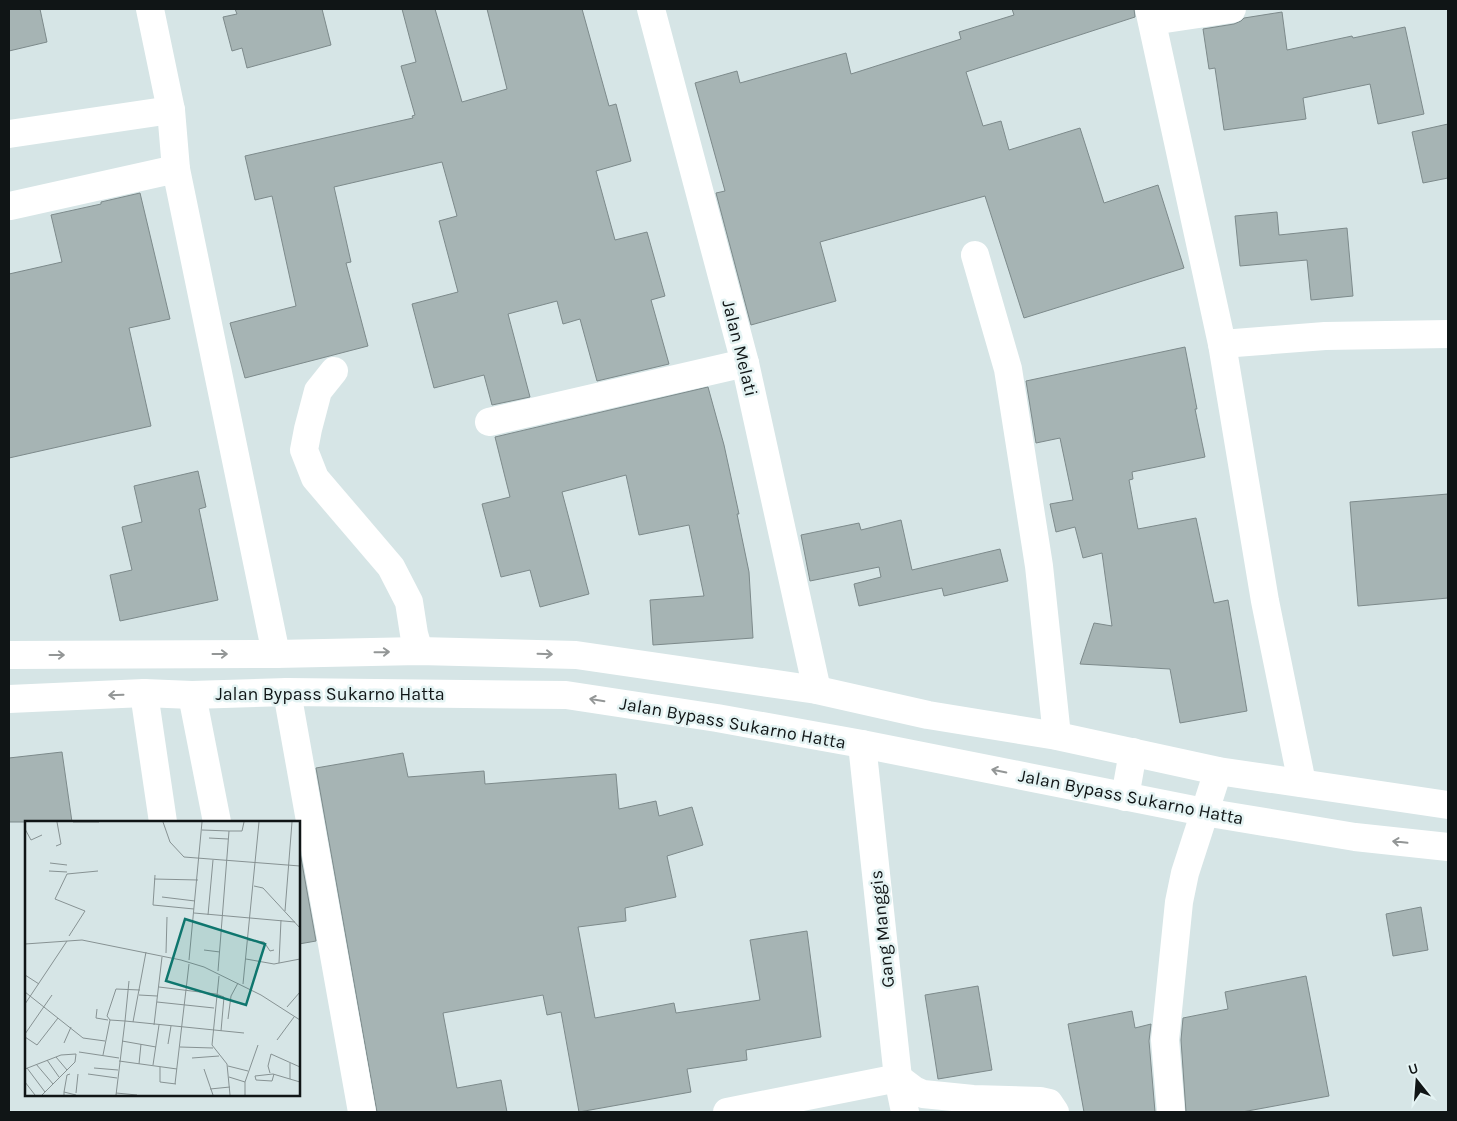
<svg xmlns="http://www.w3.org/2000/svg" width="1457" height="1121" font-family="Karla,sans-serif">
  <rect width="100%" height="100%" fill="#d6e5e6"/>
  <!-- building -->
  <g fill="#a6b4b4" stroke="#7d8a8b">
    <path d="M9,9H40L47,42L9,51Z"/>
    <path d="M235,9H322L331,45L247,68L242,48L232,51L223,17L237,14Z"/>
    <path d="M402,9H435L462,102L507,89L487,9H582L609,106L616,104L631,161L596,171L615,240L647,232L665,296L651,300L669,364L597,381L580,319L563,324L557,301L508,314L530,397L492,405L484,375L434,388L412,304L458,292L439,221L457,216L442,162L334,187L351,262L346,263L368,346L245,378L230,323L296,306L272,196L255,200L245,156L413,118L412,116L415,115L401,66L416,62Z"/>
    <path d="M1012,9H1134L1135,17L966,72L983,126L1001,121L1009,150L1080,128L1104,203L1158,185L1184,268L1024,318L985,196L820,242L836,301L751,325L716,193L725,191L695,83L737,71L740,83L846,53L851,74L961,39L959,32L1014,15Z"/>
    <path d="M1282,12L1287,50L1352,36L1353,38L1405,27L1424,114L1378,124L1370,84L1303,98L1306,119L1224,130L1215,68L1209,69L1203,29L1234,24L1241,21L1244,18Z"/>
    <path d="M1448,124V178L1423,183L1412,132Z"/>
    <path d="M140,193L170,319L129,328L151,426L9,458V274L62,262L51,215L101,204V202Z"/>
    <path d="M1277,212L1279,235L1347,228L1353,296L1311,300L1307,260L1240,266L1235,216Z"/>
    <path d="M1185,347L1197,409H1195L1205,457L1132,472L1133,479L1129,480L1138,529L1196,518L1214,603L1228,600L1247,711L1180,723L1170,669L1080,664L1094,623L1112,626L1102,553L1083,558L1075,527L1056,532L1050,504L1073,500L1060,438L1036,443L1026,381Z"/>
    <path d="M708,387L724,445L739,514H737L749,572L753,638L653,645L650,600L704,596L689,525L639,535L626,475L562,492L589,594L540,607L530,570L501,577L482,504L510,497L495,437Z"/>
    <path d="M198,471L206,507L199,509L218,600L120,621L110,575L132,570L122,527L142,522L134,486Z"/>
    <path d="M1448,494V598L1358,606L1350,502Z"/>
    <path d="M901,520L912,570L1000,549L1008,581L944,596L942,588L859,606L854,584L881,577L879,567L810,581L801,535L859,523L861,530Z"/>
    <path d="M62,752L72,822H9V758Z"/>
    <path d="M403,753L408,777L484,771L485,784L616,774L619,809L656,801L659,816L692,807L703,845L667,856L676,897L625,908L626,921L578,927L595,1018L674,1003L676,1013L760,1000L750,940L807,931L821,1037L746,1050L747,1060L687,1069L691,1092L579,1112L561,1012L547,1015L543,995L443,1013L457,1088L501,1080L507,1112H377L316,768Z"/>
    <path d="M299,847L316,941L299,944Z"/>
    <path d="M1421,907L1428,950L1393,956L1386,914Z"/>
    <path d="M1306,976L1329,1096L1242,1112H1186L1181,1040L1183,1018L1228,1009L1225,992Z"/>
    <path d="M978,986L992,1070L938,1079L925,995Z"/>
    <path d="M1132,1011L1135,1028L1151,1024L1149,1041L1155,1112H1084L1068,1024Z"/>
  </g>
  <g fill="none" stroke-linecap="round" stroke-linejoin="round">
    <!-- minor -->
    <g stroke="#fff" stroke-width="28">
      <path d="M150,9L171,110L176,169L276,654"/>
      <path d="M651,9L745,363L817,690"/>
      <path d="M1149,9L1222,344L1265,601L1302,783"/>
      <path d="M1152,21L1232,9"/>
      <path d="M9,134L171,110"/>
      <path d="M10,206L176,169"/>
      <path d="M975,255L1008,369L1039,566L1057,736"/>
      <path d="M1222,344L1325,336L1448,334"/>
      <path d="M334,371L318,391L308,429L304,450L315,478L391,567L409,602L414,634L419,651"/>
      <path d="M489,422L745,363"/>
      <path d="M287,692L362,1112"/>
      <path d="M144,693L163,822"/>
      <path d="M192,695L217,822"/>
      <path d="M862,744L898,1078L905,1112"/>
      <path d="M727,1112L898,1078L914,1090L923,1094L973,1099L1040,1101L1049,1103L1055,1112"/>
      <path d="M1171,1112L1165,1040L1179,902L1185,873L1218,771"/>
    </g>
    <!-- highway -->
    <g stroke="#fff" stroke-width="28">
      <path d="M9,655L276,654L419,651L576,655L817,690L928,715L1057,736L1218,771L1448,805"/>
      <path d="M9,699L144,693L192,695L287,692L566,695L717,718L862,744L1204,812L1355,837L1448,847"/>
      <path d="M1125,797L1133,752"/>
    </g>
  </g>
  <!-- one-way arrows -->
  <defs><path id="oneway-shaft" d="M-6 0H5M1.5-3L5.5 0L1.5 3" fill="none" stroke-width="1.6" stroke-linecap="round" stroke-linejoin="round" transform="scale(1.25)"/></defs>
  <g stroke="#939696">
    <use href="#oneway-shaft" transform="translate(382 652) rotate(-1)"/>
    <use href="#oneway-shaft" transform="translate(220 654)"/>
    <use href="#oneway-shaft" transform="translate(545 654) rotate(2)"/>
    <use href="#oneway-shaft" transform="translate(57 655)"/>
    <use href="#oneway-shaft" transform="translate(116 695) rotate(178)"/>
    <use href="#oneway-shaft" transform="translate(597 700) rotate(-171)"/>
    <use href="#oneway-shaft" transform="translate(999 771) rotate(-168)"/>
    <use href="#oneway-shaft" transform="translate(1400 842) rotate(-174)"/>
  </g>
  <g text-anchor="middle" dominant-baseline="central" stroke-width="5" stroke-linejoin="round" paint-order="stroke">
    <!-- street labels -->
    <g font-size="18" fill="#101516" stroke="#e4f3f3">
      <text transform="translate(740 348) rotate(76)">Jalan Melati</text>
      <text x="330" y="694">Jalan Bypass Sukarno Hatta</text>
      <text transform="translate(733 723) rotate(10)">Jalan Bypass Sukarno Hatta</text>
      <text transform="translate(1131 797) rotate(11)">Jalan Bypass Sukarno Hatta</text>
      <text transform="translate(882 929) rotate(-96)">Gang Manggis</text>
    </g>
  </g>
  <!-- overview -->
  <g transform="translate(25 821)">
    <rect width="275" height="275" fill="#d6e5e6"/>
    <path fill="none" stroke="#879293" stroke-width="1" d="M48,1H74M138,1L145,21L159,36L275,45M0,8L6,19L17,14M177,9L204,10M184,17L203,18M31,25L36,23L32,1M25,42L42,44M24,50L42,51M130,54L128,84L169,88M129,58L173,59M229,65L238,67L275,107M137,76L170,80M260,90L267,1M169,92L270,101M183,94L188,39M44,115L60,90L30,78L42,53L73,50M223,119L239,121L245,130L249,129M0,123L57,119L156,139L179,146L236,174L275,199M179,129L195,131M141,132L142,96M221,138L249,143L275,138M164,139L177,1M254,142L256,99M193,150L204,10H217L219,1M0,154L14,163M194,155L187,224L202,243L205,274M218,163L234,1M134,166L191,173L199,176L196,210M0,171L58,217L80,220M114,174L132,175M132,181L189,187M0,183L42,120M262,186L275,171M72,188L71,197L83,199M203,198L206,175L213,162M85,199L82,195L91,168L115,169M108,201L121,131M129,204L137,136M0,213L27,174M0,216L12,224L33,197M252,219L269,196M97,220L131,226M39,222L46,206M143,223L146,205M155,226L188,227M54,231L94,237M78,234L85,199L100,200L104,160M31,236L42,249M167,237L194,235M22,239L34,256M94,240L152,248M11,243L28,263M114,243L116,223M128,244L134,204M203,245L223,250M135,246V261L151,263M2,247L20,271M69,247L93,249M0,248L36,234L51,233L50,241L17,274M179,248L188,274M245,252L243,245L246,233L275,246M63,253L92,257M230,255L248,253L275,261M230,255L231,259L247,260L249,253M204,256L220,261M265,258V242M0,261L10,274M150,263L164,143M185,268L205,266M39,271L42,254L45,253M51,272L53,253M91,272L112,274M39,274V271L51,274M91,274L100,200L219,212M220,274V261L233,224"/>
    <path fill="#0f766e" fill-opacity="0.15" stroke="#0f766e" stroke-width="2.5" d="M160,98L240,123L221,184L141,160Z"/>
    <rect width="275" height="275" fill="none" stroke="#101516" stroke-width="2.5"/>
  </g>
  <!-- border -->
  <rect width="1457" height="1121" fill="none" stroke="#101516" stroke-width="20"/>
  <!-- north arrow -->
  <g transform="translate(1417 1081) rotate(343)" stroke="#e4f3f3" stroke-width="4" paint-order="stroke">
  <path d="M0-4L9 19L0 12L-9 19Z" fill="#101516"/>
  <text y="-8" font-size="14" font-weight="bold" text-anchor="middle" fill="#101516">U</text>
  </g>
</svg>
